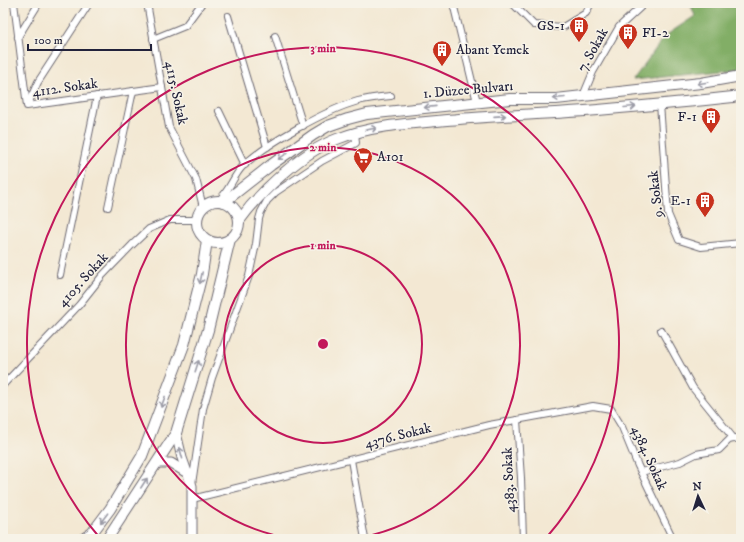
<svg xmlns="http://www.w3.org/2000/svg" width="744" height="542" font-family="'IM FELL DW Pica',serif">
  <rect width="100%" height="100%" fill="#f7f3e8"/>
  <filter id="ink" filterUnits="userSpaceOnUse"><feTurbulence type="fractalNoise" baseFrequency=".025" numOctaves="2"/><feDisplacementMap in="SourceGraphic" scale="8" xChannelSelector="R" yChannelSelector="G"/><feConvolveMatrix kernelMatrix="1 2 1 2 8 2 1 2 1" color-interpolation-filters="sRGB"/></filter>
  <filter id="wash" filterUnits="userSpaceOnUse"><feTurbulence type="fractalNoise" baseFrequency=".012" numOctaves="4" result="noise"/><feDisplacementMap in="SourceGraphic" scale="16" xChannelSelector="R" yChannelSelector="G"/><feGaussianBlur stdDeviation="0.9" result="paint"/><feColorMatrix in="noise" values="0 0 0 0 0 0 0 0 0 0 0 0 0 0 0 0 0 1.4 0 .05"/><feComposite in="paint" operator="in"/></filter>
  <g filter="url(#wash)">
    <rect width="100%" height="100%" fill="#f3e8d3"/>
    <!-- forest -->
    <path fill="#82ae66" stroke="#526850" d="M690,3H741V69L633,80L665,36L695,16Z"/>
  </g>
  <g filter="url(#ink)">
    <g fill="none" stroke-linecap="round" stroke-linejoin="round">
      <defs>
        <g id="street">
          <path d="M14,3L27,106L162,87"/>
          <path d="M147,3L169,127L196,179L203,207"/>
          <path d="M453,3L477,102"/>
          <path d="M512,3L534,25L563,27L586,13L591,3"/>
          <path d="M228,16L267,147"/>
          <path d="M275,36L303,126"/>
          <path d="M18,37L39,3"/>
          <path d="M153,39L185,26L202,3"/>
          <path d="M583,96L593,72L619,27L645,3"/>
          <path d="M28,104L38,82L88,5"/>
          <path d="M660,104L668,214L679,240L701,247L741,243"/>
          <path d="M219,111L245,165"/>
          <path d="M218,201C229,192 233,176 243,166C267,143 326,110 358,101C369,98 380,97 391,96"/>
          <path d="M108,207L133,91"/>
          <path d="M60,275L97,96"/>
          <path d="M661,330L693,388L734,439"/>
          <path d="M3,385L79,305L102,276L132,245L149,229L170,220H197"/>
          <path d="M517,420L521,478L523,539"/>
          <path d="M351,460L365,539"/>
          <path d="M641,472L680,462L696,454L719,450L729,440L741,437"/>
          <path d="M192,484L203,409L212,378L249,276L256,244L259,219L261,212L267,201L276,192L322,161L356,143L355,132"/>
          <path d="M192,499L489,425L593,406L611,409L622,427L638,466L673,539"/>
        </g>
        <g id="secondary">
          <path d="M176,433L182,458L192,486V539"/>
          <path d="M157,463H171L187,473"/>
        </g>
        <g id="primary">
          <circle cx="218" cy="222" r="21"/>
          <path d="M224,202L271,165L313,135L328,126L348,119L367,114L510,99H556L701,83L741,76"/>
          <path d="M239,221C261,191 302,152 337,139C376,124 418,123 459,119C505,115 551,114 598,110C643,106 688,102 733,97L741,95"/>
          <path d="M83,539L92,533L110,509L142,456L184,345L202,274L207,240"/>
          <path d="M107,539L176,433L208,330L230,239"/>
        </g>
      </defs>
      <!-- street casing -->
      <use href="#street" stroke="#6b6770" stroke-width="8"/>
      <!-- secondary casing -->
      <use href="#secondary" stroke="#6b6770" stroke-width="11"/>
      <!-- primary casing -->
      <use href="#primary" stroke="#6b6770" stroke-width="12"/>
      <!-- street -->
      <use href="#street" stroke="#fff" stroke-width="6"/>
      <!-- secondary -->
      <use href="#secondary" stroke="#fff" stroke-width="9"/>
      <!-- primary -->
      <use href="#primary" stroke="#fff" stroke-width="10"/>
    </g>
    <!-- one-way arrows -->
    <defs><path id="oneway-shaft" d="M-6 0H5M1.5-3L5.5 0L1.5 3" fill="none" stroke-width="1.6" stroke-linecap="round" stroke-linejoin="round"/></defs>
    <g stroke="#9c9ca7">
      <use href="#oneway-shaft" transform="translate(703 83) rotate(171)"/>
      <use href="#oneway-shaft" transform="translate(559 98) rotate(175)"/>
      <use href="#oneway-shaft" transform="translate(430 107) rotate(174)"/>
      <use href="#oneway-shaft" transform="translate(630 107) rotate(-5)"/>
      <use href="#oneway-shaft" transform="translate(500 116) rotate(-4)"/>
      <use href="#oneway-shaft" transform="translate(371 129) rotate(-12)"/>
      <use href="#oneway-shaft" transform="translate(283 156) rotate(145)"/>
      <use href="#oneway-shaft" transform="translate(201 278) rotate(102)"/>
      <use href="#oneway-shaft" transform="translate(197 366) rotate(-72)"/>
      <use href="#oneway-shaft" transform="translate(163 402) rotate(111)"/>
      <use href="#oneway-shaft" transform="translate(181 453) rotate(-105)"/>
      <use href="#oneway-shaft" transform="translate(144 483) rotate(-57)"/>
      <use href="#oneway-shaft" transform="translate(104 518) rotate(127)"/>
    </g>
  </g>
  <!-- distance rings -->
  <g fill="none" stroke="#c2185b" stroke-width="2">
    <circle cx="323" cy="344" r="99"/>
    <path d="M294 539A197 197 0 1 1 352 539"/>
    <path d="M100 538A296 296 0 1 1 546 538"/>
  </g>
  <!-- icons -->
  <defs>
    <symbol id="building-pin" viewBox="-11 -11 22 30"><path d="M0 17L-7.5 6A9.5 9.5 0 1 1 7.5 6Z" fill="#c8321e" stroke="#f7f3e8"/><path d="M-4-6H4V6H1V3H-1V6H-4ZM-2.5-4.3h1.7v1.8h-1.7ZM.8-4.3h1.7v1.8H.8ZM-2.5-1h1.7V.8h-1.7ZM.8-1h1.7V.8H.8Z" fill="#fff"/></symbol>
    <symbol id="supermarket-pin" viewBox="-11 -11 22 30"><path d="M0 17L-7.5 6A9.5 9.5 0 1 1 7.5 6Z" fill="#c8321e" stroke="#f7f3e8"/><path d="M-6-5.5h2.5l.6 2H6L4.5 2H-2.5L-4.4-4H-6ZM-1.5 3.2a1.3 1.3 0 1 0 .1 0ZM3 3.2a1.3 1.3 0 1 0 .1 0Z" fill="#fff"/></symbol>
  </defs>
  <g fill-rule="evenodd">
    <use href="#building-pin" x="568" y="15" width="22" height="30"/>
    <use href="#building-pin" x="617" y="22" width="22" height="30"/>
    <use href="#building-pin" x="431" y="39" width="22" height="30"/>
    <use href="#building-pin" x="700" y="106" width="22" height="30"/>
    <use href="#supermarket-pin" x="352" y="146" width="22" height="30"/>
    <use href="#building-pin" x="694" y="190" width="22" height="30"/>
  </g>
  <g text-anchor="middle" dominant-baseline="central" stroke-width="3" stroke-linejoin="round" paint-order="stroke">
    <!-- poi labels -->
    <g font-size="14" fill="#22223b" stroke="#f7f3e8" text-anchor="end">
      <text x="565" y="26">GS-1</text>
      <text x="642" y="33" text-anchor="start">FI-2</text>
      <text x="456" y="50" text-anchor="start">Abant Yemek</text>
      <text x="697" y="117">F-1</text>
      <text x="377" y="157" text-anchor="start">A101</text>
      <text x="691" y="201">E-1</text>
    </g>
    <!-- street labels -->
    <g font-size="14" fill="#22223b" stroke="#f7f3e8">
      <text transform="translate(593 50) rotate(-61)">7. Sokak</text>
      <text transform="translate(65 88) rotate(-8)">4112. Sokak</text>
      <text transform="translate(468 90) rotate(-5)">1. Düzce Bulvarı</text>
      <text transform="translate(176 93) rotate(78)">4115. Sokak</text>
      <text transform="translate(656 194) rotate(-97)">9. Sokak</text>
      <text transform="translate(83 280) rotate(-48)">4105. Sokak</text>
      <text transform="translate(398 436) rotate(-14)">4376. Sokak</text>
      <text transform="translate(649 458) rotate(66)">4384. Sokak</text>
      <text transform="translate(509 480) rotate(-93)">4383. Sokak</text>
    </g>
  </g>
  <circle cx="323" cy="344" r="6" fill="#c2185b" stroke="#f7f3e8" stroke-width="2"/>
  <g font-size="12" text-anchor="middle" font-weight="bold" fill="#c2185b" stroke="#f7f3e8" stroke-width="3" stroke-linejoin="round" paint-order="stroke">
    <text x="323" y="52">3 min</text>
    <text x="323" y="151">2 min</text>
    <text x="323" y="249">1 min</text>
  </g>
  <!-- margin -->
  <rect width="744" height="542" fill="none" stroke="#f7f3e8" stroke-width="16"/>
  <!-- north arrow -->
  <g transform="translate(698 496) rotate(356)" stroke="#f7f3e8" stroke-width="3" paint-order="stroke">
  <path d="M0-3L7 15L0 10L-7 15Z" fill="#22223b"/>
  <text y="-6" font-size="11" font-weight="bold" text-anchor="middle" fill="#22223b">N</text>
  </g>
  <!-- scale -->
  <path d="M28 44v6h123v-6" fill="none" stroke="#22223b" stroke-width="2"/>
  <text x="34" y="44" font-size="12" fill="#22223b" stroke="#f7f3e8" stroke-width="3" paint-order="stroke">100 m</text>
</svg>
